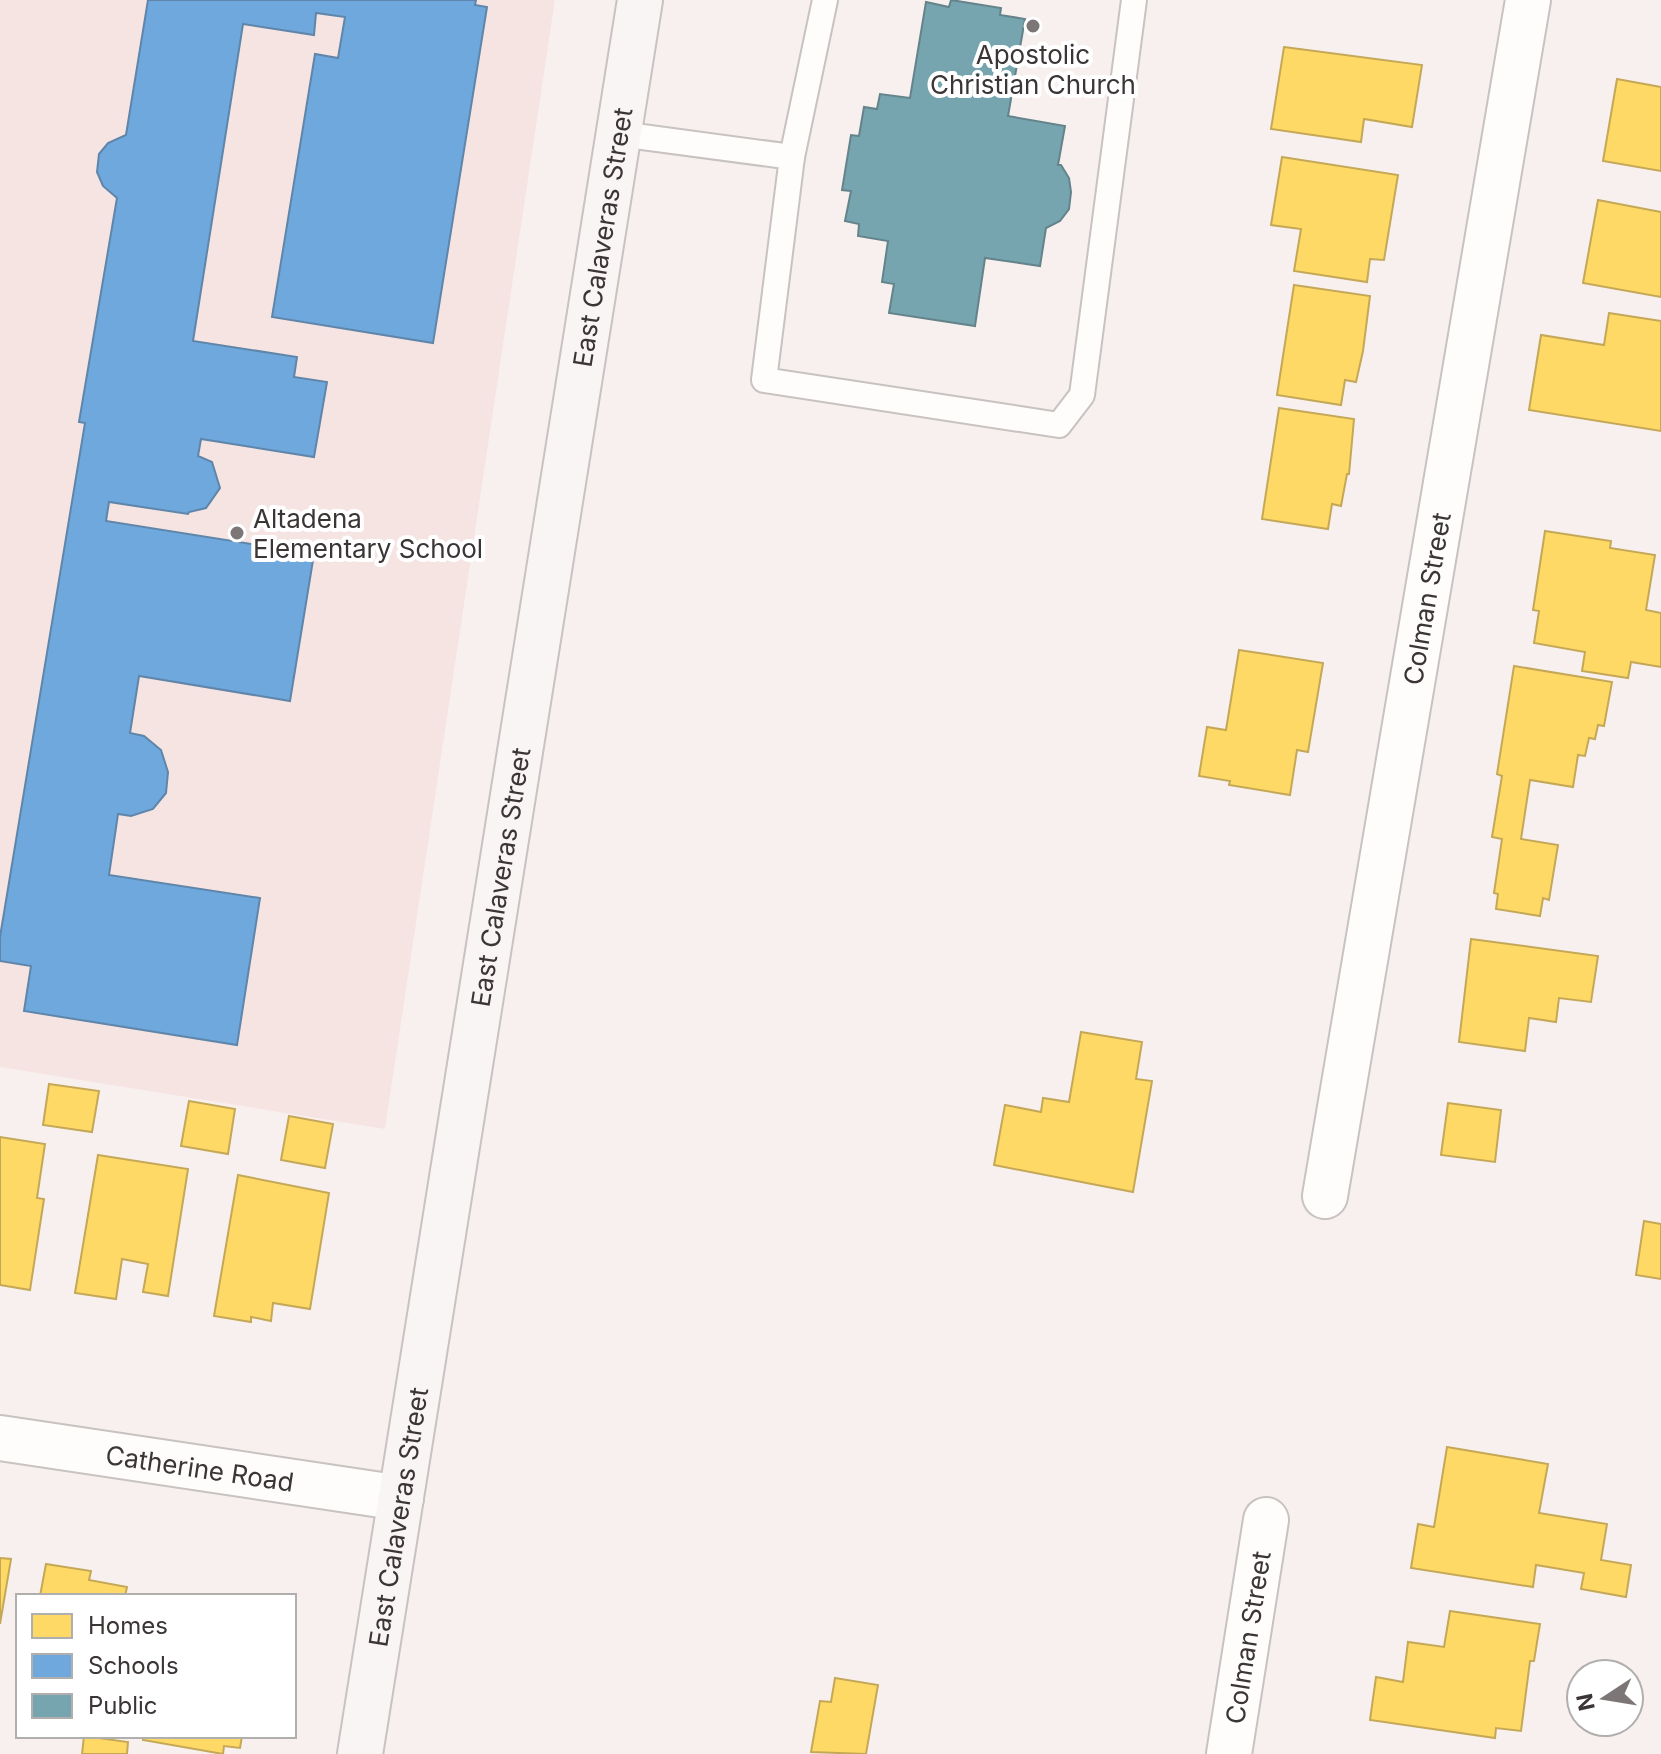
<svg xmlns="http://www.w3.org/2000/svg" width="1661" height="1754" font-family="Inter,sans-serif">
  <rect width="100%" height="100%" fill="#f8f0ee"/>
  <!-- built -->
  <path fill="#f6e4e2" d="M0,0H555L385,1129L0,1067Z"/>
  <!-- homes -->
  <g fill="#ffd966" stroke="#c4a857" stroke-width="2">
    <path d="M1284,47L1422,65L1412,127L1364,119L1361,142L1271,129Z"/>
    <path d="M1617,79L1661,87V171L1603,161Z"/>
    <path d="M1282,157L1398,175L1384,260L1370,259L1367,282L1294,271L1301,229L1271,225Z"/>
    <path d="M1598,200L1661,212V297L1583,283Z"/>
    <path d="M1294,285L1370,296L1363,351L1356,382L1345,380L1341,405L1277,395Z"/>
    <path d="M1609,313L1661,321V431L1529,410L1541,335L1604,345Z"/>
    <path d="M1279,408L1354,419L1349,474H1347L1341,506L1332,504L1328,529L1262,519Z"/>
    <path d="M1545,531L1611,541L1610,548L1655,555L1646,610L1661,613V667L1631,662L1628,678L1582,671L1585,652L1534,643L1539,611L1533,610Z"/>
    <path d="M1239,650L1323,663L1308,752L1297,750L1290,795L1229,785L1230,781L1199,776L1207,727L1226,730Z"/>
    <path d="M1514,666L1612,682L1604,726L1598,725L1595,739L1589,738L1585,756L1578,755L1573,787L1530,780L1521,839L1558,845L1549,900L1543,898L1540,916L1496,909L1498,894L1494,893L1502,839L1492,837L1502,776L1497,774Z"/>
    <path d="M1471,939L1598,956L1591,1002L1559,998L1556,1022L1529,1018L1525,1051L1459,1042Z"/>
    <path d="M1081,1032L1142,1042L1136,1079L1152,1081L1133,1192L994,1165L1005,1105L1041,1112L1043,1098L1069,1102Z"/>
    <path d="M49,1084L99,1091L92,1132L43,1125Z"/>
    <path d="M189,1101L235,1109L228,1154L181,1146Z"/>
    <path d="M1448,1103L1501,1110L1495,1162L1441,1155Z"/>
    <path d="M289,1116L333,1124L325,1168L281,1160Z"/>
    <path d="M0,1137L45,1144L37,1198L44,1199L30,1290L0,1285Z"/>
    <path d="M98,1155L188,1169L168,1296L143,1292L148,1264L122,1259L116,1299L75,1293Z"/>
    <path d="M238,1175L329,1193L310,1309L273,1303L271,1321L251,1317V1322L214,1316Z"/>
    <path d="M1644,1221L1661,1224V1279L1636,1275Z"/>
    <path d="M1447,1447L1548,1464L1539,1513L1607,1524L1601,1560L1631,1565L1626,1597L1581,1589L1584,1573L1536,1565L1533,1587L1411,1568L1418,1524L1434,1527Z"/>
    <path d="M0,1558L11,1559L0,1624Z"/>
    <path d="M46,1564L91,1571L89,1580L127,1587L125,1596H40Z"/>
    <path d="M1450,1611L1540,1624L1534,1661H1530L1521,1731L1496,1728L1495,1738L1370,1720L1376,1677L1403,1682L1408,1642L1444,1647Z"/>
    <path d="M835,1678L878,1685L866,1754L811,1752L820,1701L831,1702Z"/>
    <path d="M84,1736L128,1742L127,1754H82Z"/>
    <path d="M143,1736H242L240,1748L224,1746L223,1754L143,1740Z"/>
  </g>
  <!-- schools -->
  <path fill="#6fa8dc" stroke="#5f86aa" stroke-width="2" d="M148,0H476L475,5L487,7L433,343L272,317L315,54L338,58L345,17L316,13L314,35L243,24L193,341L297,357L294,377L327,382L314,457L201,439L198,456L212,462L220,488L206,508L189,512L188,514L109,502L106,521L314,554L290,701L139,676L130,733L144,736L161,750L168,772L166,793L153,809L131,816L118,814L109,875L260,898L237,1045L24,1011L31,966L0,961V937L85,423L79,422L117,198L103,186L97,172L99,154L108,143L126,135Z"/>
  <!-- public -->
  <path fill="#76a5af" stroke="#64838a" stroke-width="2" d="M951,0L1001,8L1000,15L1025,19L1008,116L1065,126L1058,165H1061L1069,178L1071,192L1069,209L1060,221L1046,228L1040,266L985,258L975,326L889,313L894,284L882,282L888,241L858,236L859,224L845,221L851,191L842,190L851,135L859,136L864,107L877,109L880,94L910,98L926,2L949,7Z"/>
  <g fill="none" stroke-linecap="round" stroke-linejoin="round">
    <defs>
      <g id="lane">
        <path d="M620,134L792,157L764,380L1059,425L1082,395L1134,0"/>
        <path d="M792,157L825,0"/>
      </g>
      <g id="street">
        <path id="s1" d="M1325,1196L1528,0"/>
        <path id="s2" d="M0,1438L401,1498"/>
        <path id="s3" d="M1229,1754L1266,1520"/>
      </g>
      <g id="secondary">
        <path id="s4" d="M360,1754L640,0"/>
      </g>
    </defs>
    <!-- lane casing -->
    <use href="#lane" stroke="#c8c2c0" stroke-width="28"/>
    <!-- street casing -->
    <use href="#street" stroke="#c8c2c0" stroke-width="48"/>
    <!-- secondary casing -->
    <use href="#secondary" stroke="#c8c2c0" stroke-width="48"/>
    <!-- lane -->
    <use href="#lane" stroke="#fefdfc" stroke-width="24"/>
    <!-- street -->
    <use href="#street" stroke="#fefdfc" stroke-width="44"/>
    <!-- secondary -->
    <use href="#secondary" stroke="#f9f5f5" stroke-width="44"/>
  </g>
  <!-- markers -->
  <g fill="#7d7676" stroke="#fff" stroke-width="3">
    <circle cx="1033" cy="26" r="8"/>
    <circle cx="237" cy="533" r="8"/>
  </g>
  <g text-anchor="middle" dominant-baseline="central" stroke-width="8" stroke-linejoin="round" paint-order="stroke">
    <!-- poi labels -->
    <g font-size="26" fill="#3b3535" stroke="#fff">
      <text x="1033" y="54">Apostolic<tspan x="1033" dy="30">Christian Church</tspan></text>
      <text x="253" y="518" text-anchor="start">Altadena<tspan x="253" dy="30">Elementary School</tspan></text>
    </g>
    <!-- street labels -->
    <g font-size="26" fill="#3b3535" stroke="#fff">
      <text stroke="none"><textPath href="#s4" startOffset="1536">East Calaveras Street</textPath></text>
      <text stroke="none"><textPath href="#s1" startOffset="606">Colman Street</textPath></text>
      <text stroke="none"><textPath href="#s4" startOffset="888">East Calaveras Street</textPath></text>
      <text stroke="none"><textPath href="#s2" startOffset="202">Catherine Road</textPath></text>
      <text stroke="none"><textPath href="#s4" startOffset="240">East Calaveras Street</textPath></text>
      <text stroke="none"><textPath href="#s3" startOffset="118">Colman Street</textPath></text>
    </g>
  </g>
  <!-- legend -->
  <rect x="16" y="1594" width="280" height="144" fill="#ffffff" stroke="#b1aeae" stroke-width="2"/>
  <rect x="32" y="1614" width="40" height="24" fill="#ffd966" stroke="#b1aeae" stroke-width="2"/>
  <text x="88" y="1634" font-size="24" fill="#3b3535">Homes</text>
  <rect x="32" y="1654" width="40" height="24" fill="#6fa8dc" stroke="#b1aeae" stroke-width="2"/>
  <text x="88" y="1674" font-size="24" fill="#3b3535">Schools</text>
  <rect x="32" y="1694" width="40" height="24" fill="#76a5af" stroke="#b1aeae" stroke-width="2"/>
  <text x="88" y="1714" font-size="24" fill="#3b3535">Public</text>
  <!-- north arrow -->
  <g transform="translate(1605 1698) rotate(258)"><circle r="38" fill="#ffffff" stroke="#b1aeae" stroke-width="2"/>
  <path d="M0-6L14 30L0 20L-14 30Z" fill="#7d7676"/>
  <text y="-12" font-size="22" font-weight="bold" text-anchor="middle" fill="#3b3535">N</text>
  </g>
</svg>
